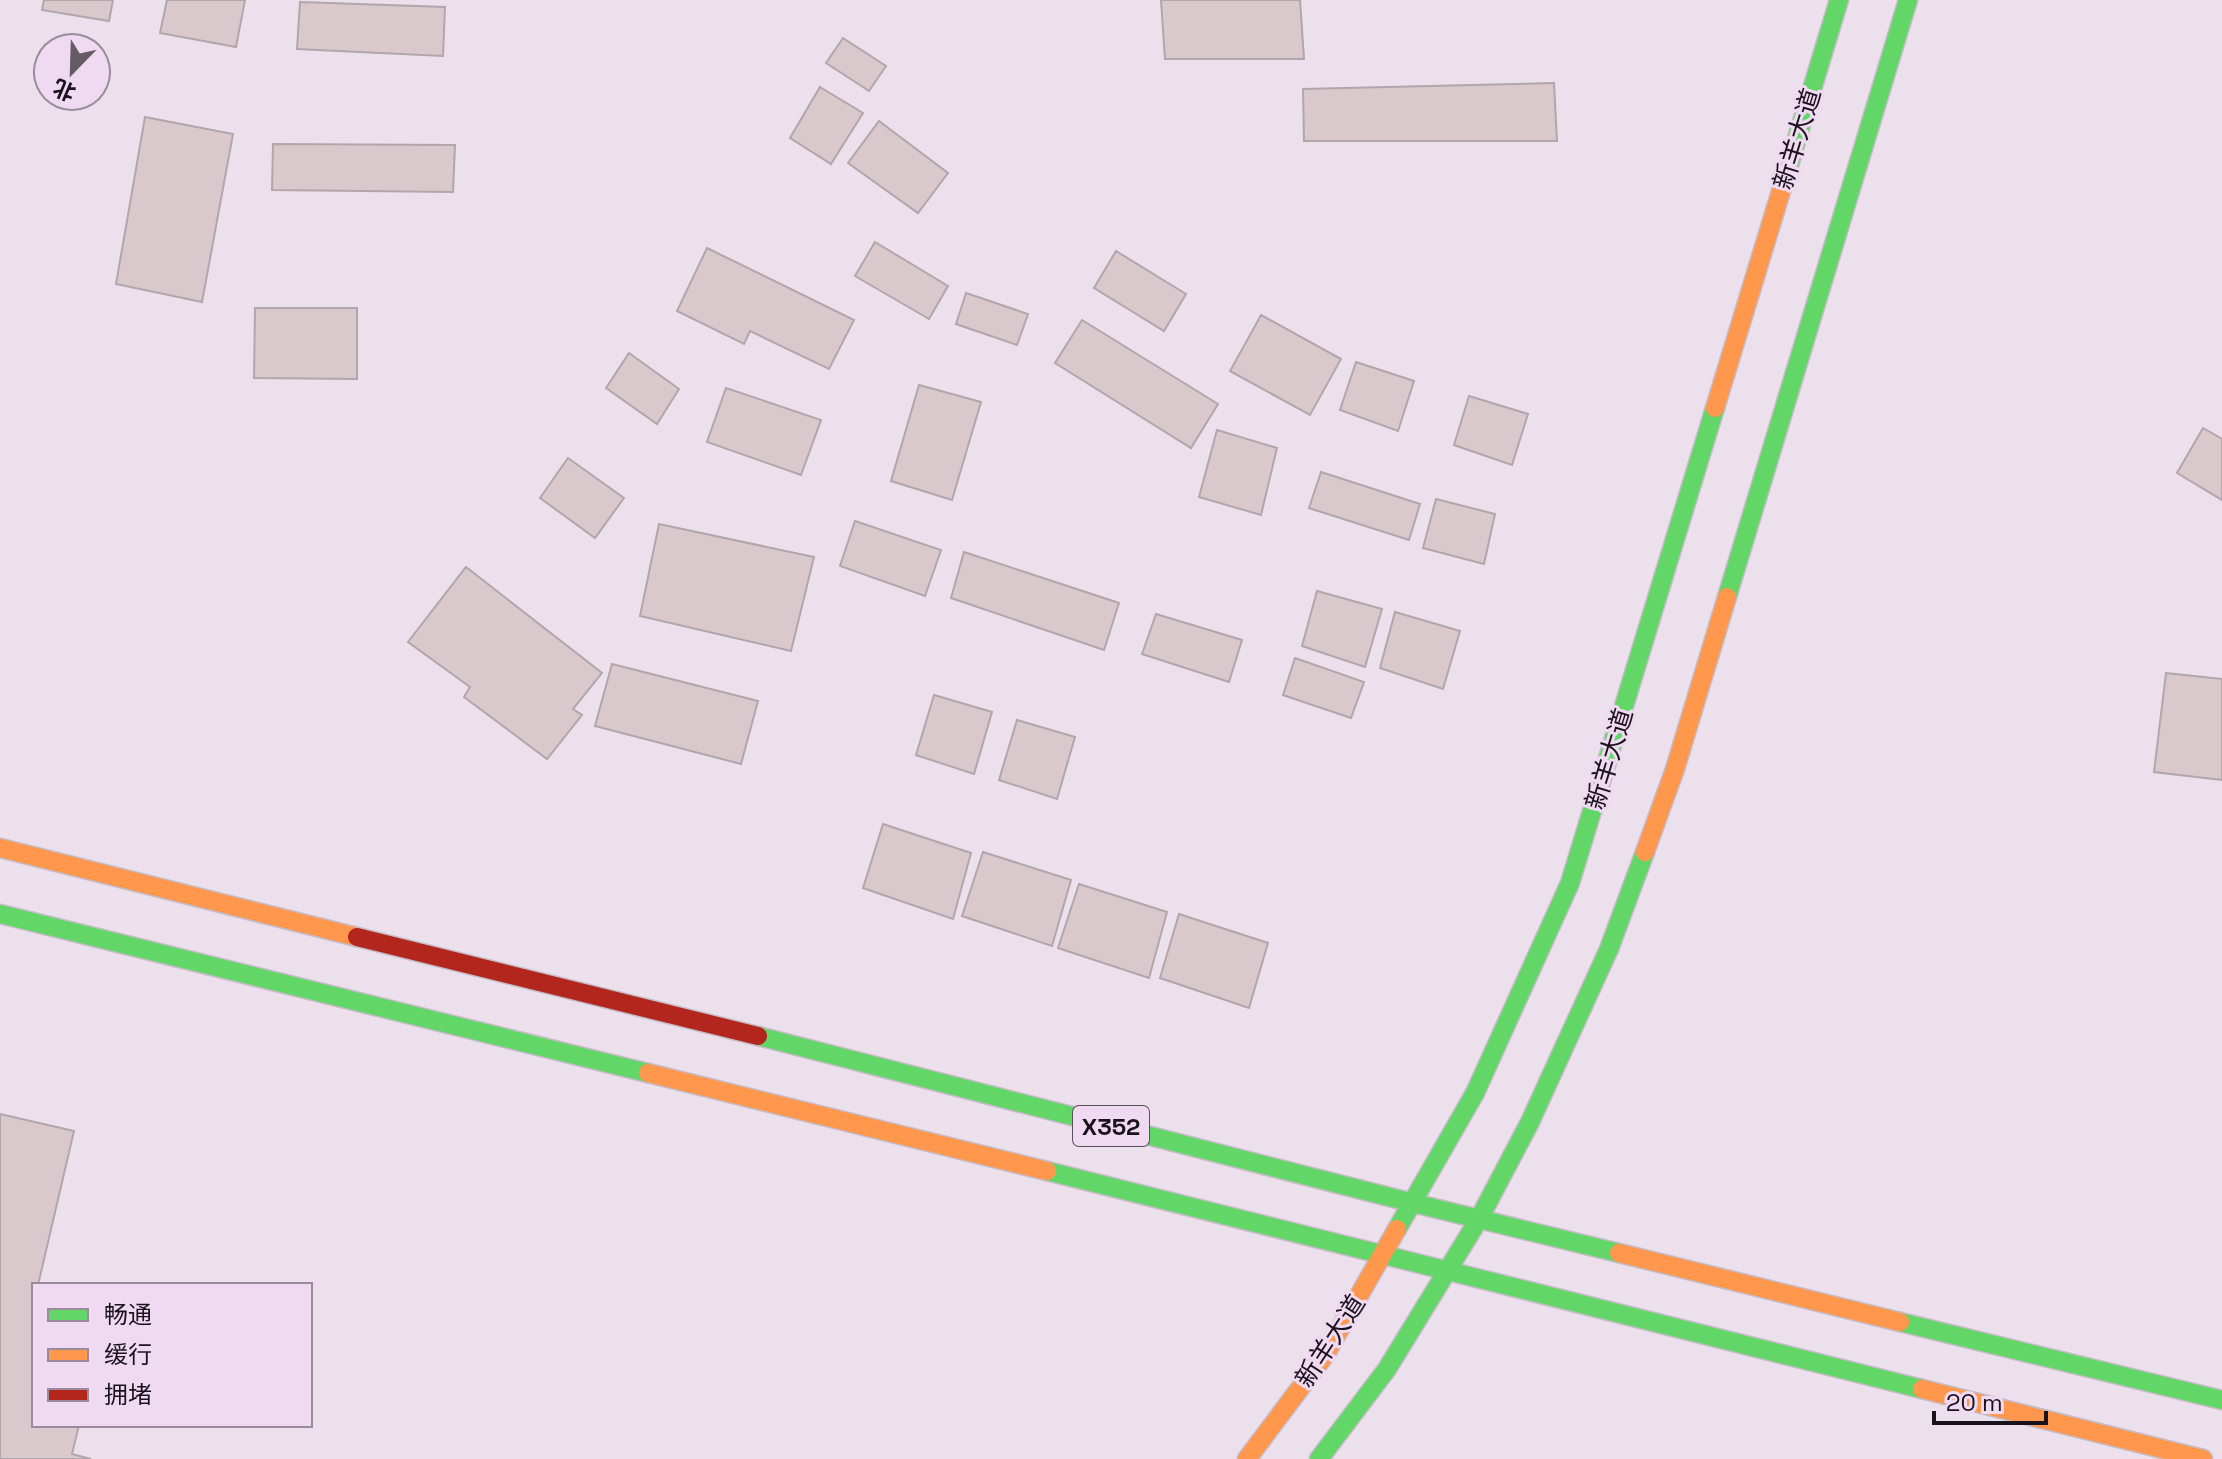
<svg xmlns="http://www.w3.org/2000/svg" width="2222" height="1459" font-family="'Space Grotesk','Noto Sans SC',sans-serif">
  <rect width="100%" height="100%" fill="#ece0ec"/>
  <!-- building -->
  <g fill="#dac9cc" stroke="#b1a6ab" stroke-width="2">
    <path d="M44,0H113L109,21L42,10Z"/>
    <path d="M167,0H245L236,47L160,33Z"/>
    <path d="M1161,0H1300L1304,59H1165Z"/>
    <path d="M300,2L445,7L443,56L297,49Z"/>
    <path d="M843,38L886,66L869,91L826,63Z"/>
    <path d="M1554,83L1557,141H1304L1303,89Z"/>
    <path d="M820,87L863,113L831,164L790,138Z"/>
    <path d="M145,117L233,134L202,302L116,284Z"/>
    <path d="M879,121L948,173L918,213L848,163Z"/>
    <path d="M273,144L455,145L453,192L272,190Z"/>
    <path d="M875,242L948,286L929,319L855,276Z"/>
    <path d="M707,248L854,320L829,369L750,331L744,344L677,311Z"/>
    <path d="M1116,251L1186,294L1164,331L1094,288Z"/>
    <path d="M966,293L1028,314L1017,345L956,324Z"/>
    <path d="M255,308H357V379L254,378Z"/>
    <path d="M1261,315L1341,359L1310,415L1230,371Z"/>
    <path d="M1082,320L1218,404L1191,448L1055,363Z"/>
    <path d="M629,353L679,389L657,424L606,388Z"/>
    <path d="M1356,362L1414,381L1398,431L1340,410Z"/>
    <path d="M919,385L981,402L952,500L891,481Z"/>
    <path d="M726,388L821,420L801,475L707,442Z"/>
    <path d="M1469,396L1528,414L1512,465L1454,445Z"/>
    <path d="M2203,428L2222,439V500L2177,473Z"/>
    <path d="M1217,430L1277,448L1261,515L1199,497Z"/>
    <path d="M568,458L624,498L595,538L540,498Z"/>
    <path d="M1321,472L1420,504L1409,540L1309,508Z"/>
    <path d="M1436,499L1495,514L1484,564L1423,548Z"/>
    <path d="M855,521L941,550L925,596L840,566Z"/>
    <path d="M659,524L814,557L791,651L640,616Z"/>
    <path d="M964,552L1119,603L1104,650L951,598Z"/>
    <path d="M466,567L602,673L573,709L582,715L547,759L464,697L470,687L408,642Z"/>
    <path d="M1317,591L1382,609L1365,667L1302,646Z"/>
    <path d="M1395,612L1460,631L1443,689L1380,668Z"/>
    <path d="M1156,614L1242,640L1229,682L1142,654Z"/>
    <path d="M1295,658L1364,682L1351,718L1283,695Z"/>
    <path d="M612,664L758,701L741,764L595,726Z"/>
    <path d="M2166,673L2222,679V780L2154,772Z"/>
    <path d="M934,695L992,712L974,774L916,755Z"/>
    <path d="M1017,720L1075,737L1057,799L999,780Z"/>
    <path d="M883,824L971,853L953,919L863,888Z"/>
    <path d="M983,852L1071,880L1052,946L962,916Z"/>
    <path d="M1079,884L1167,912L1149,978L1058,948Z"/>
    <path d="M1179,914L1268,943L1249,1008L1160,978Z"/>
    <path d="M0,1114L74,1131L38,1285H34V1425H79L72,1454L91,1459H0Z"/>
  </g>
  <g fill="none" stroke-linecap="round" stroke-linejoin="round">
    <defs>
      <g id="fast">
        <path d="M1789,165L1839,0"/>
        <path d="M1727,597L1908,0"/>
        <path d="M0,914L648,1073"/>
        <path d="M758,1036L1413,1203L1619,1253"/>
        <path d="M1047,1171L1922,1389"/>
        <path d="M1397,1229L1475,1093L1570,883L1715,408"/>
        <path d="M1900,1322L2222,1400"/>
        <path d="M1319,1459L1387,1369L1479,1219L1530,1122L1609,949L1645,852"/>
      </g>
      <g id="slow">
        <path d="M1715,408L1789,165"/>
        <path d="M0,848L357,937"/>
        <path d="M1645,852L1675,769L1727,597"/>
        <path d="M648,1073L1047,1171"/>
        <path d="M1619,1253L1900,1322"/>
        <path d="M1922,1389L2203,1459"/>
        <path d="M1247,1459L1325,1355L1397,1229"/>
      </g>
      <path id="jam" d="M357,937L758,1036"/>
    </defs>
    <!-- fast casing -->
    <use href="#fast" stroke="#c6bcc7" stroke-width="21"/>
    <!-- slow casing -->
    <use href="#slow" stroke="#c6bcc7" stroke-width="21"/>
    <!-- jam casing -->
    <use href="#jam" stroke="#c6bcc7" stroke-width="21"/>
    <!-- fast -->
    <use href="#fast" stroke="#63d668" stroke-width="18"/>
    <!-- slow -->
    <use href="#slow" stroke="#ff974d" stroke-width="18"/>
    <!-- jam -->
    <use href="#jam" stroke="#b3261e" stroke-width="18"/>
  </g>
  <g text-anchor="middle" dominant-baseline="central" stroke-width="6" stroke-linejoin="round" paint-order="stroke">
    <!-- shield labels -->
    <rect fill="#f0daf2" stroke="#5b4f5c" stroke-width="2" x="1073" y="1106" width="76" height="40" rx="6"/>
    <g font-size="24" font-weight="bold" fill="#1b131c">
      <text x="1111" y="1126">X352</text>
    </g>
    <!-- street labels -->
    <g font-size="26" fill="#1b131c" stroke="#f0daf2">
      <text transform="translate(1797 139) rotate(-73)">新羊大道</text>
      <text transform="translate(1609 759) rotate(-73)">新羊大道</text>
      <text transform="translate(1330 1341) rotate(-57)">新羊大道</text>
    </g>
  </g>
  <!-- legend -->
  <rect x="32" y="1283" width="280" height="144" fill="#f0daf2" stroke="#9b8a9c" stroke-width="2"/>
  <rect x="48" y="1309" width="40" height="12" fill="#63d668" stroke="#9b8a9c" stroke-width="2"/>
  <text x="104" y="1323" font-size="24" fill="#1b131c">畅通</text>
  <rect x="48" y="1349" width="40" height="12" fill="#ff974d" stroke="#9b8a9c" stroke-width="2"/>
  <text x="104" y="1363" font-size="24" fill="#1b131c">缓行</text>
  <rect x="48" y="1389" width="40" height="12" fill="#b3261e" stroke="#9b8a9c" stroke-width="2"/>
  <text x="104" y="1403" font-size="24" fill="#1b131c">拥堵</text>
  <!-- north arrow -->
  <g transform="translate(72 72) rotate(203)"><circle r="38" fill="#f0daf2" stroke="#9b8a9c" stroke-width="2"/>
  <path d="M0-6L14 30L0 20L-14 30Z" fill="#645b65"/>
  <text y="-12" font-size="22" font-weight="bold" text-anchor="middle" fill="#1b131c">北</text>
  </g>
  <!-- scale -->
  <path d="M1934 1411v12h112v-12" fill="none" stroke="#1b131c" stroke-width="4"/>
  <text x="1946" y="1411" font-size="24" fill="#1b131c" stroke="#f0daf2" stroke-width="6" paint-order="stroke">20 m</text>
</svg>
